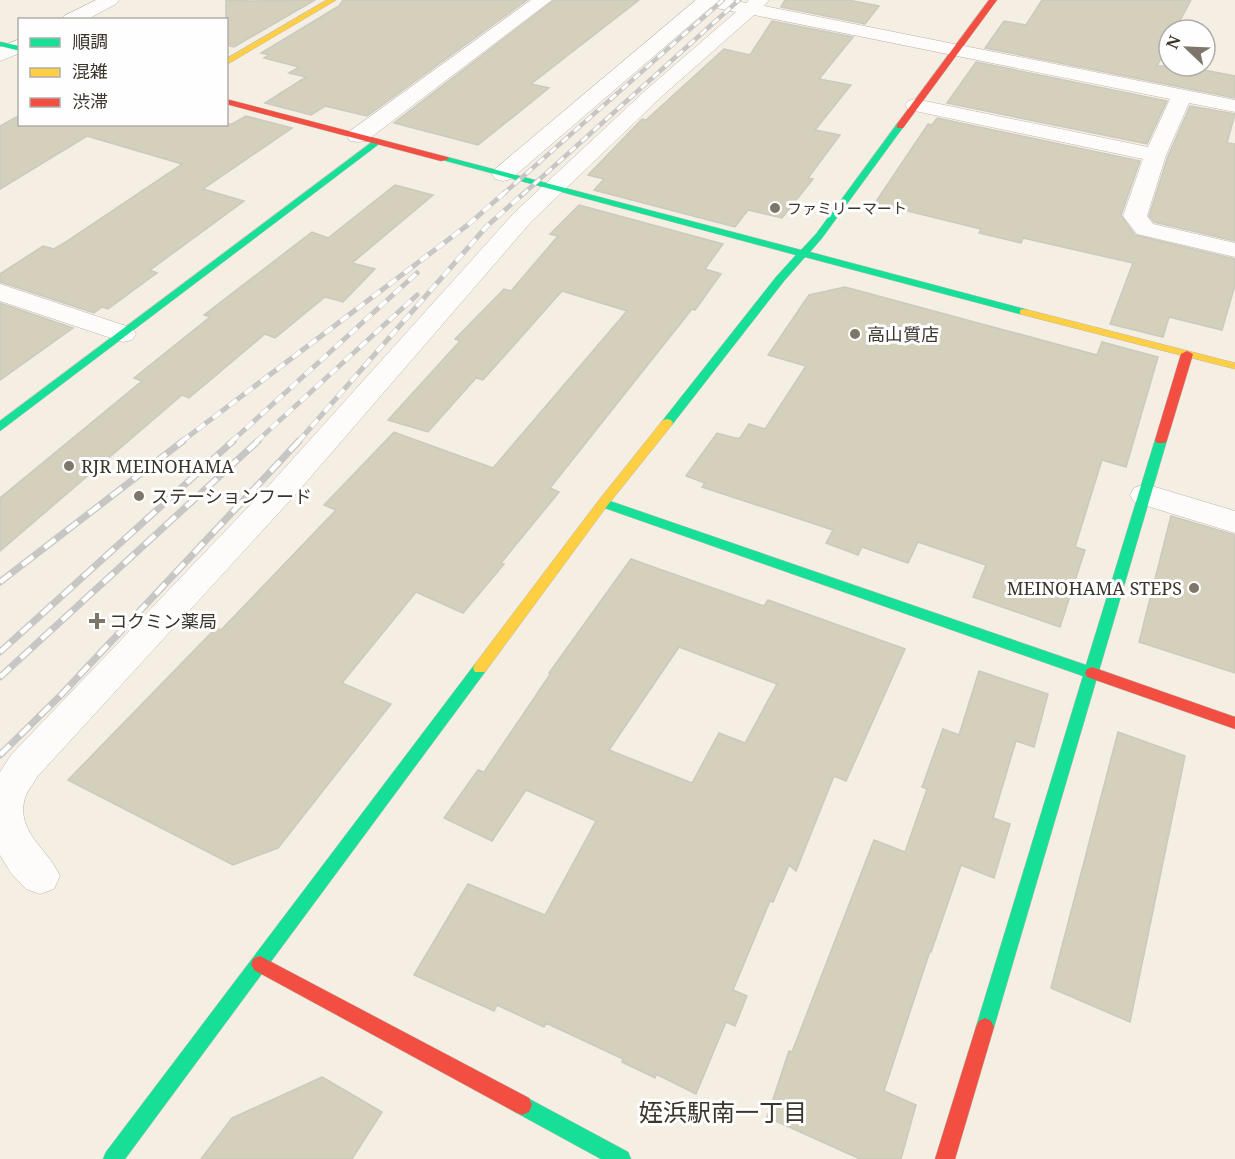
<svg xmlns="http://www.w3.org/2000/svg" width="1235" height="1159" font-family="'Noto Serif','Noto Sans JP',serif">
  <rect width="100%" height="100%" fill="#f4eee3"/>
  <!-- building -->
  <g fill="#d4d0bc" stroke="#ccc9bf" stroke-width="1.5" fill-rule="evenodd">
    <path d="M226,0L252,1L315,0L234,47L226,45Z"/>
    <path d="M343,0H527L367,116L325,106L311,115L265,103L306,77L289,73L299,67L264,58L269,55L261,53L339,6Z"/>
    <path d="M554,0H639L531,84L549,88L478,145L394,123Z"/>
    <path d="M785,0H848L879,6L865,24L781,7Z"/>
    <path d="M1042,0H1191L1175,30H1169V43L1157,66H1184L1235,76V98L985,48L1004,21L1026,25Z"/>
    <path d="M772,21L853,37L819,79L851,85L815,130L840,135L808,178L813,179L782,218L748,210L735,227L594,190L604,179L588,175L642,119L646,120L724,49L750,55Z"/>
    <path d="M976,62L1167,101L1147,144L947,103Z"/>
    <path d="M1190,106L1235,114L1227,143L1235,144V241L1154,222L1149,216L1168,156Z"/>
    <path d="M20,115V124H232L246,116L292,128L203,189L244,201L150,270L157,273L108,309L102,307L94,313L0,282V274L43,246L54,249L64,243L182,164L87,136L0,189V126Z"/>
    <path d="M937,118L1140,161L1121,215L1135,235L1235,259V285L1222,330L1169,317L1163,337L1110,324L1133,263L1023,238L1021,243L979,233L981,229L875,203L928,124L932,125Z"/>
    <path d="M395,185L433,195L352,263L375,269L343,302L325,297L275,338L265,334L189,398L182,395L0,551V498L142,381L134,378L210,317L204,315L312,232L328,238Z"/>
    <path d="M579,205L723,244L705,269L721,274L695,310L692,309L550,488L559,492L501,563L504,564L463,613L416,592L342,683L391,704L278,848L233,865L68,780L216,628L221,630L336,510L324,505L394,432L493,468L627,311L562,291L483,380L476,378L428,432L388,420L460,341L455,339L504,289L511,291L558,236L550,234Z"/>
    <path d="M845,287L1097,355L1102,342L1158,357L1126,467L1102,460L1075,547L1085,550L1060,627L973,597L986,565L918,542L908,563L862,547L858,555L826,543L833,530L702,487L705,483L686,476L717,433L735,438H740L749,424L765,429L806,366L768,355L809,295Z"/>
    <path d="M0,303L73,328L0,380Z"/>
    <path d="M1171,516L1235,535V673L1139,642Z"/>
    <path d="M631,559L764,606L768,600L905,649L846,781L834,776L796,871L789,865L773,902L770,901L733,990L747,996L735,1026L726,1022L696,1094L656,1074L655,1078L622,1062L623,1059L546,1023L544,1027L497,1005L494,1011L414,975L468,884L545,915L596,821L526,790L492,841L444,818L478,770L484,772L551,673H549ZM679,647L777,684L745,743L719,733L692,783L609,750Z"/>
    <path d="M979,671L1048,694L1034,747L1016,741L993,818L1010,824L994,878L961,865L931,952L930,951L884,1091L916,1105L901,1159H860L767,1117L789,1051L792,1052L874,840L905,852L927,789L922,787L943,729L959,735Z"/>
    <path d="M1118,732L1185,756L1130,1022L1051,988Z"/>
    <path d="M322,1077L382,1112L352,1159H201L232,1118Z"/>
  </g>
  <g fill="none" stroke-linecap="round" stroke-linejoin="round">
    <defs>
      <g id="street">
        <path d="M96,0H119L116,4L86,20H62L64,16Z"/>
        <path d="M531,0H552L366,141L358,142L350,141L347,136L350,131Z"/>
        <path d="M696,0H732L746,3L749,0H769L764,6L1235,100V112L1189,103L1166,155L1147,216L1153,224L1235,243V257L1137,234L1123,216L1143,159L915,111L908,109L905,105L908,101L915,99L1148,147L1170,99L754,15L661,97L531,222L295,495L37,777C34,783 27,791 25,798C15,831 48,849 60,876L54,889L40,894L26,889L11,873L0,855V772L11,755L273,481L515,212L647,89L736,12L711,7L511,179L503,181L495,179L492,174L495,169Z"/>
        <path d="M20,39V53L0,61V47Z"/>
        <path d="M0,284L132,328L136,334L132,340L123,342L0,301Z"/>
        <path d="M1145,484L1235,511V533L1134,502L1130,495L1134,488Z"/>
      </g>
      <g id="fast">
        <path d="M0,42L20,46V51L0,46Z"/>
        <path d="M897,124L904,126L822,238L810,252L1028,310V314H1020L805,257L784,281L671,426H663L661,423L663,420L776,277L796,255L439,159L447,157L801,250L816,234Z"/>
        <path d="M376,139L383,141L0,431V421Z"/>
        <path d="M1161,436L1167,440L994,1027L991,1033L985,1036L979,1033L976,1027L1083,676L599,506L597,503L603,499L607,500L1086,665L1155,440Z"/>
        <path d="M480,662L485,664L487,668L485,672L125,1159H103L106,1152L475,664Z"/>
        <path d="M522,1095L628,1152L631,1159H601L515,1112L512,1105L515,1098Z"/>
      </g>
      <g id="slow">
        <path d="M327,0H336L226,65V59Z"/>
        <path d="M1024,309L1235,363V369L1020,314V310Z"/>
        <path d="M667,419L671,420L673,423L671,426L607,506L485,672H475L473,668L475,664L599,500L663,420Z"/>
      </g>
      <g id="jam">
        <path d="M989,0H997L903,128H897V124Z"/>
        <path d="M226,99L447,157L449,159L441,161L226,104Z"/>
        <path d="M1187,351L1193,354L1167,440L1165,443H1157L1155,440L1181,354Z"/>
        <path d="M1092,667L1235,717V729L1087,677L1085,673L1087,669Z"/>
        <path d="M260,956L529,1098L532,1105L529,1112L522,1115L515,1112L254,970L251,964L254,958Z"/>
        <path d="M985,1018L991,1021L994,1027L955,1159H935L976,1027L979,1021Z"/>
      </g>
    </defs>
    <!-- street casing -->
    <use href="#street" stroke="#bcb6ad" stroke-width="1"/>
    <!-- fast casing -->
    <use href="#fast" stroke="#bcb6ad" stroke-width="1"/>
    <!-- slow casing -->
    <use href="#slow" stroke="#bcb6ad" stroke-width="1"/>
    <!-- jam casing -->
    <use href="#jam" stroke="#bcb6ad" stroke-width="1"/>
    <!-- street -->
    <use href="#street" fill="#fdfcfb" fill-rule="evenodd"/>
    <!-- fast -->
    <use href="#fast" fill="#16e098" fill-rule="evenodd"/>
    <!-- slow -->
    <use href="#slow" fill="#ffcf43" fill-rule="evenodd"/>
    <!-- jam -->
    <use href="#jam" fill="#f24e42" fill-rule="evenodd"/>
    <defs>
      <g id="rail-far2">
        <path d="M502,195L723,0"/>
        <path d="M522,195L739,0"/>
      </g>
      <g id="rail-far1">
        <path d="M181,442L469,224L504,193"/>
        <path d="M231,442L417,273"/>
        <path d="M256,442L417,295"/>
        <path d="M298,442L487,226L524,193"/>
      </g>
      <g id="rail">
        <path d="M0,582L183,441"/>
        <path d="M0,652L233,441"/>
        <path d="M0,677L258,441"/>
        <path d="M0,755L61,695L299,441"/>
      </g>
    </defs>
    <!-- rail-far2 casing -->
    <use href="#rail-far2" stroke="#c8c6c4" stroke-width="4.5"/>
    <!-- rail-far1 casing -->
    <use href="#rail-far1" stroke="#c8c6c4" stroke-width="5"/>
    <!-- rail casing -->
    <use href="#rail" stroke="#c8c6c4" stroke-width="7"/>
    <!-- rail-far2 -->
    <use href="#rail-far2" stroke="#fefefe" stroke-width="3" stroke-dasharray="8" stroke-linecap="butt"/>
    <!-- rail-far1 -->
    <use href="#rail-far1" stroke="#fefefe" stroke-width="4" stroke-dasharray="10" stroke-linecap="butt"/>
    <!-- rail -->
    <use href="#rail" stroke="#fefefe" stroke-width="4.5" stroke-dasharray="14" stroke-linecap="butt"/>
  </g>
  <!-- markers -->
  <g fill="#7c766b" stroke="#fefefe" stroke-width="2">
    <circle cx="775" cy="208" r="6"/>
    <circle cx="855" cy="334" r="6"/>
    <circle cx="69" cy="466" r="6"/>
    <circle cx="139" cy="496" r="6"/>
    <circle cx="1194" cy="588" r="6"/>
    <path d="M94 612h6v6h6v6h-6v6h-6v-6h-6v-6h6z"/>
  </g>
  <g text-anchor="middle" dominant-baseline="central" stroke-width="6" stroke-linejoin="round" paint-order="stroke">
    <!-- far-poi labels -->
    <g font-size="15" fill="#3c352b" stroke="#fefefe" text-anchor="start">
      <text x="787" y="208">ファミリーマート</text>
    </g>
    <!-- poi labels -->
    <g font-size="18" fill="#3c352b" stroke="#fefefe" text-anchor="start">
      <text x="867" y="334">高山質店</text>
      <text x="81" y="466">RJR MEINOHAMA</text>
      <text x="151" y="496">ステーションフード</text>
      <text x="1182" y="588" text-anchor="end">MEINOHAMA STEPS</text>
      <text x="109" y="621">コクミン薬局</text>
    </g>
    <!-- near-neighbourhood labels -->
    <g font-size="24" fill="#3c352b" stroke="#fefefe">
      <text x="723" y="1111">姪浜駅南一丁目</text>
    </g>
  </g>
  <!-- legend -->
  <rect x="18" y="18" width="210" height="108" fill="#fefefe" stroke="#b0aeaa" stroke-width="1.5"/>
  <rect x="30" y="38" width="30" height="9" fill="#16e098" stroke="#b0aeaa" stroke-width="1.5"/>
  <text x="72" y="48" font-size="18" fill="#3c352b">順調</text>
  <rect x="30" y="68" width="30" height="9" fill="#ffcf43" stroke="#b0aeaa" stroke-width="1.5"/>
  <text x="72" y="78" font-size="18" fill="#3c352b">混雑</text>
  <rect x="30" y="98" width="30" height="9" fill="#f24e42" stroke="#b0aeaa" stroke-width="1.5"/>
  <text x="72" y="108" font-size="18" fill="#3c352b">渋滞</text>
  <!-- north arrow -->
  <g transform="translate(1187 48) rotate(293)"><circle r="28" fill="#fefefe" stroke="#b0aeaa" stroke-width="1.5"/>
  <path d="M0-4.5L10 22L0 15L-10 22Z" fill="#7c766b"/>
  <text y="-9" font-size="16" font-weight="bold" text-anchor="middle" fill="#3c352b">N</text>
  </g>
</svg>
